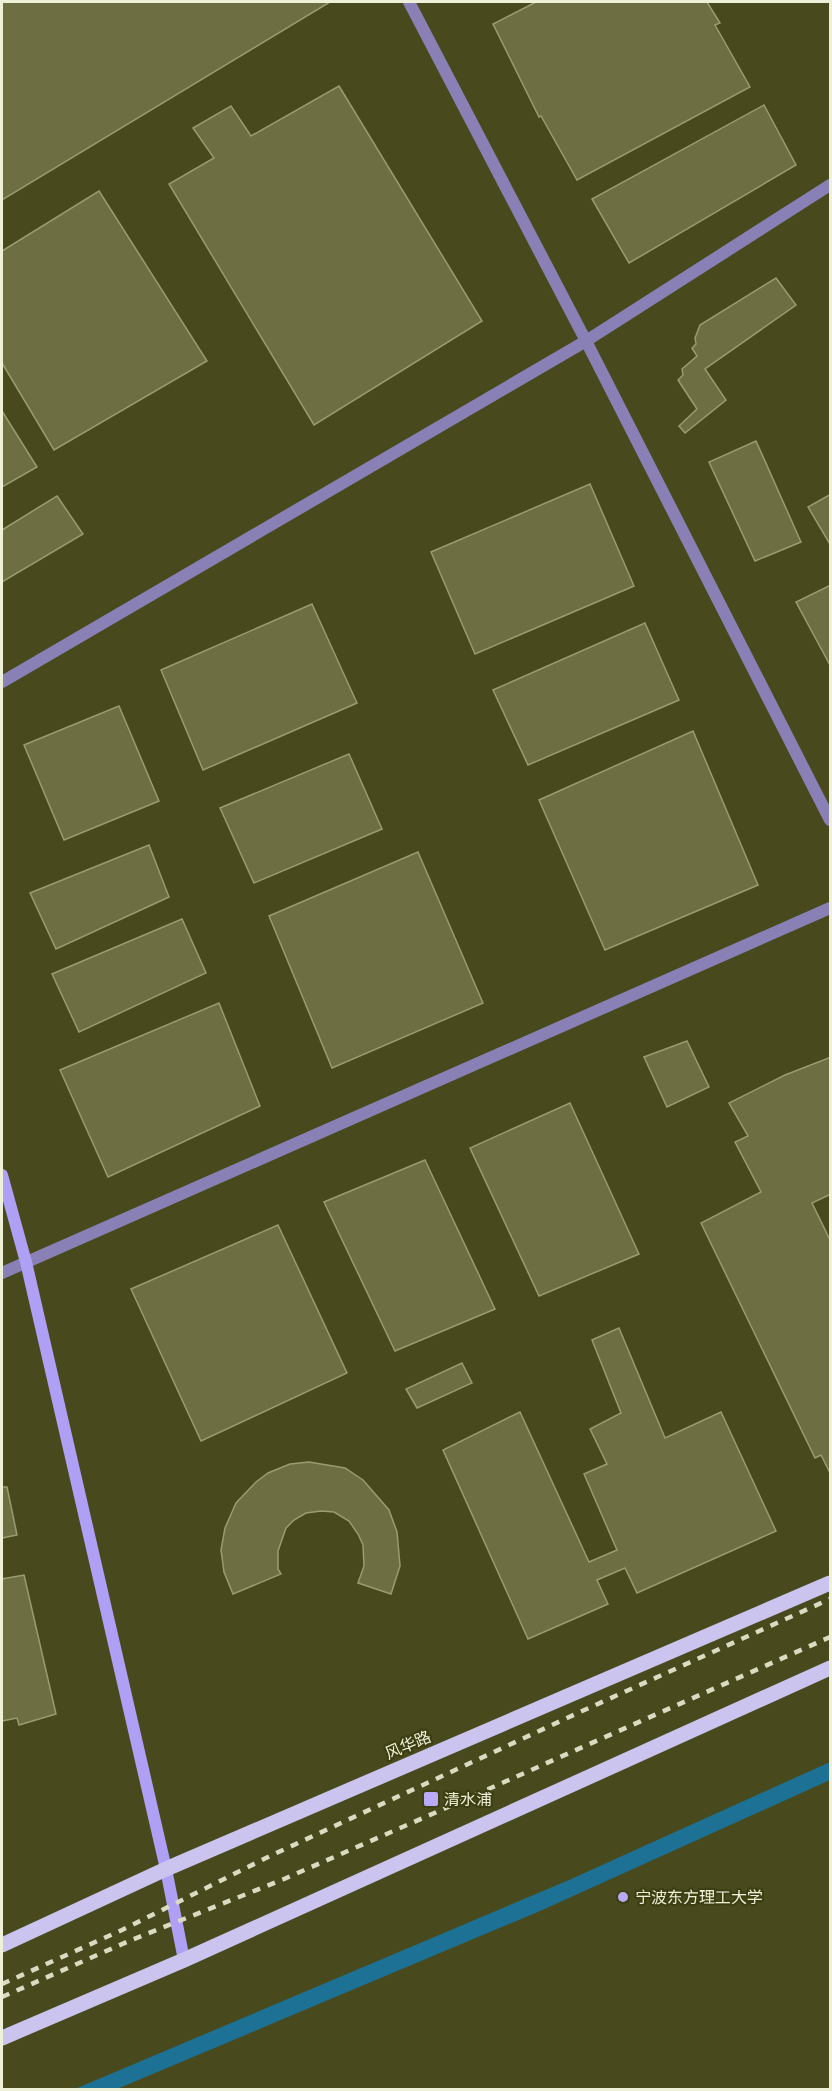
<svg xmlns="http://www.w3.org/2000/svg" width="832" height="2091" font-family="'Public Sans','Noto Sans SC',sans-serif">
  <rect width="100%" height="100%" fill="#484a1e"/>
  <!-- water -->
  <path fill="#1d7194" d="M830,1762V1780L540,1911L117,2089H75L569,1880Z"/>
  <!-- building -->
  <g fill="#6d6f43" stroke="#999c6e" stroke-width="1.5">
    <path d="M2,2H330L2,200Z"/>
    <path d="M536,2H707L720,23L715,25L750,87L577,180L541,116L539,117L493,24Z"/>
    <path d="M339,86L482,321L314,425L169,184L214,158L193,128L231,106L251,136Z"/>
    <path d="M764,105L796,165L629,263L592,199Z"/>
    <path d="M99,191L207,361L54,450L2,363V251Z"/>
    <path d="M776,278L796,305L705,369L726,400L685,433L679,426L697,409L678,380L683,375L682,369L697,356L692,348L696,344L695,338L700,325Z"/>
    <path d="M2,411L37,467L2,487Z"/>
    <path d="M756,441L801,542L755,561L709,462Z"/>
    <path d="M590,484L634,586L475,654L431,552Z"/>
    <path d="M831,494V546L808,507Z"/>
    <path d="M57,496L83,534L2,582V530Z"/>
    <path d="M831,585V667L796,602Z"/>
    <path d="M312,604L357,703L203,770L161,670Z"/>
    <path d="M645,623L679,700L528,765L493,690Z"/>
    <path d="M119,706L159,801L64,840L24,745Z"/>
    <path d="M693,731L758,885L605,950L539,800Z"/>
    <path d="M349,754L382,829L254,883L220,808Z"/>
    <path d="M149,845L169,897L56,949L30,893Z"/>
    <path d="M418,852L483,1003L332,1068L269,916Z"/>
    <path d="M182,919L206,973L79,1032L52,974Z"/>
    <path d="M219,1003L260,1106L108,1177L60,1070Z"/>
    <path d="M687,1041L709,1087L667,1107L644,1057Z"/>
    <path d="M831,1057V1194L812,1203L831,1242V1475L821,1455L815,1458L701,1223L761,1192L735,1142L748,1136L729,1103L785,1075Z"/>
    <path d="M570,1103L639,1254L539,1296L470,1148Z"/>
    <path d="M425,1160L495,1309L395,1351L324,1202Z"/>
    <path d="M278,1225L347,1373L201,1441L131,1289Z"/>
    <path d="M619,1328L665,1438L721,1412L776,1531L637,1593L625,1568L597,1580L608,1604L528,1639L443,1450L520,1412L589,1562L617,1550L584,1474L607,1464L590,1429L621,1413L592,1340Z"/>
    <path d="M462,1363L472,1383L417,1408L406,1389Z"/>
    <path d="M309,1462L345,1468L363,1480L389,1510L397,1532L400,1566L391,1594L358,1583L364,1566L363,1545L358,1534L349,1521L334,1512L321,1511L306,1513L294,1520L286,1528L278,1551V1569L281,1574L233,1594L224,1572L221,1550L225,1528L236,1503L256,1482L268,1473L290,1464Z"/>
    <path d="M2,1487H7L17,1535L2,1538Z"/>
    <path d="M24,1575L56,1714L19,1725L17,1718L2,1721V1579Z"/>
  </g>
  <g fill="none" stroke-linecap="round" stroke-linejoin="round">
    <!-- tertiary -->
    <g stroke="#8981b6" stroke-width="12">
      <path d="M409,2L586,341L830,820"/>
      <path d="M2,682L586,341L830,185"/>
      <path d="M2,1273L830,908"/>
    </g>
    <!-- secondary -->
    <path stroke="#aea0f4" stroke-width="12" d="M2,1175L26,1262L166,1869L184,1960"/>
    <!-- primary -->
    <g stroke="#cac4ef" stroke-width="15">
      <path d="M2,1945L166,1869L830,1583"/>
      <path d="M2,2038L184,1960L830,1668"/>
    </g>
    <!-- rail -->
    <g stroke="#dadcc2" stroke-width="4.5" stroke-dasharray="8 8" stroke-linecap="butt">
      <path d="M2,1984L122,1930L270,1856L580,1712L830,1599"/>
      <path d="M2,1997L129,1941L284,1879L439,1811L830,1637"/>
    </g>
  </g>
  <!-- markers -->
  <g fill="#b7abf7" stroke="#3d3f12" stroke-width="2">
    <rect x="423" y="1791" width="16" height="16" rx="3"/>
    <circle cx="623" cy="1897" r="6"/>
  </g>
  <g text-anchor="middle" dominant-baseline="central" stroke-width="4.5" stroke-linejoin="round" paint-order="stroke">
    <!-- street labels -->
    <g font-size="16" fill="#eef0d8" stroke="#3d3f12">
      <text transform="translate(408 1745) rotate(-23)">风华路</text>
    </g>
    <!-- poi labels -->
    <g font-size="16" fill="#eef0d8" stroke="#3d3f12" text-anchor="start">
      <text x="444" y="1799">清水浦</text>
      <text x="635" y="1897">宁波东方理工大学</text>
    </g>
  </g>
  <!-- border -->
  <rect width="832" height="2091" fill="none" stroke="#eef0d8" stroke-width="6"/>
</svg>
